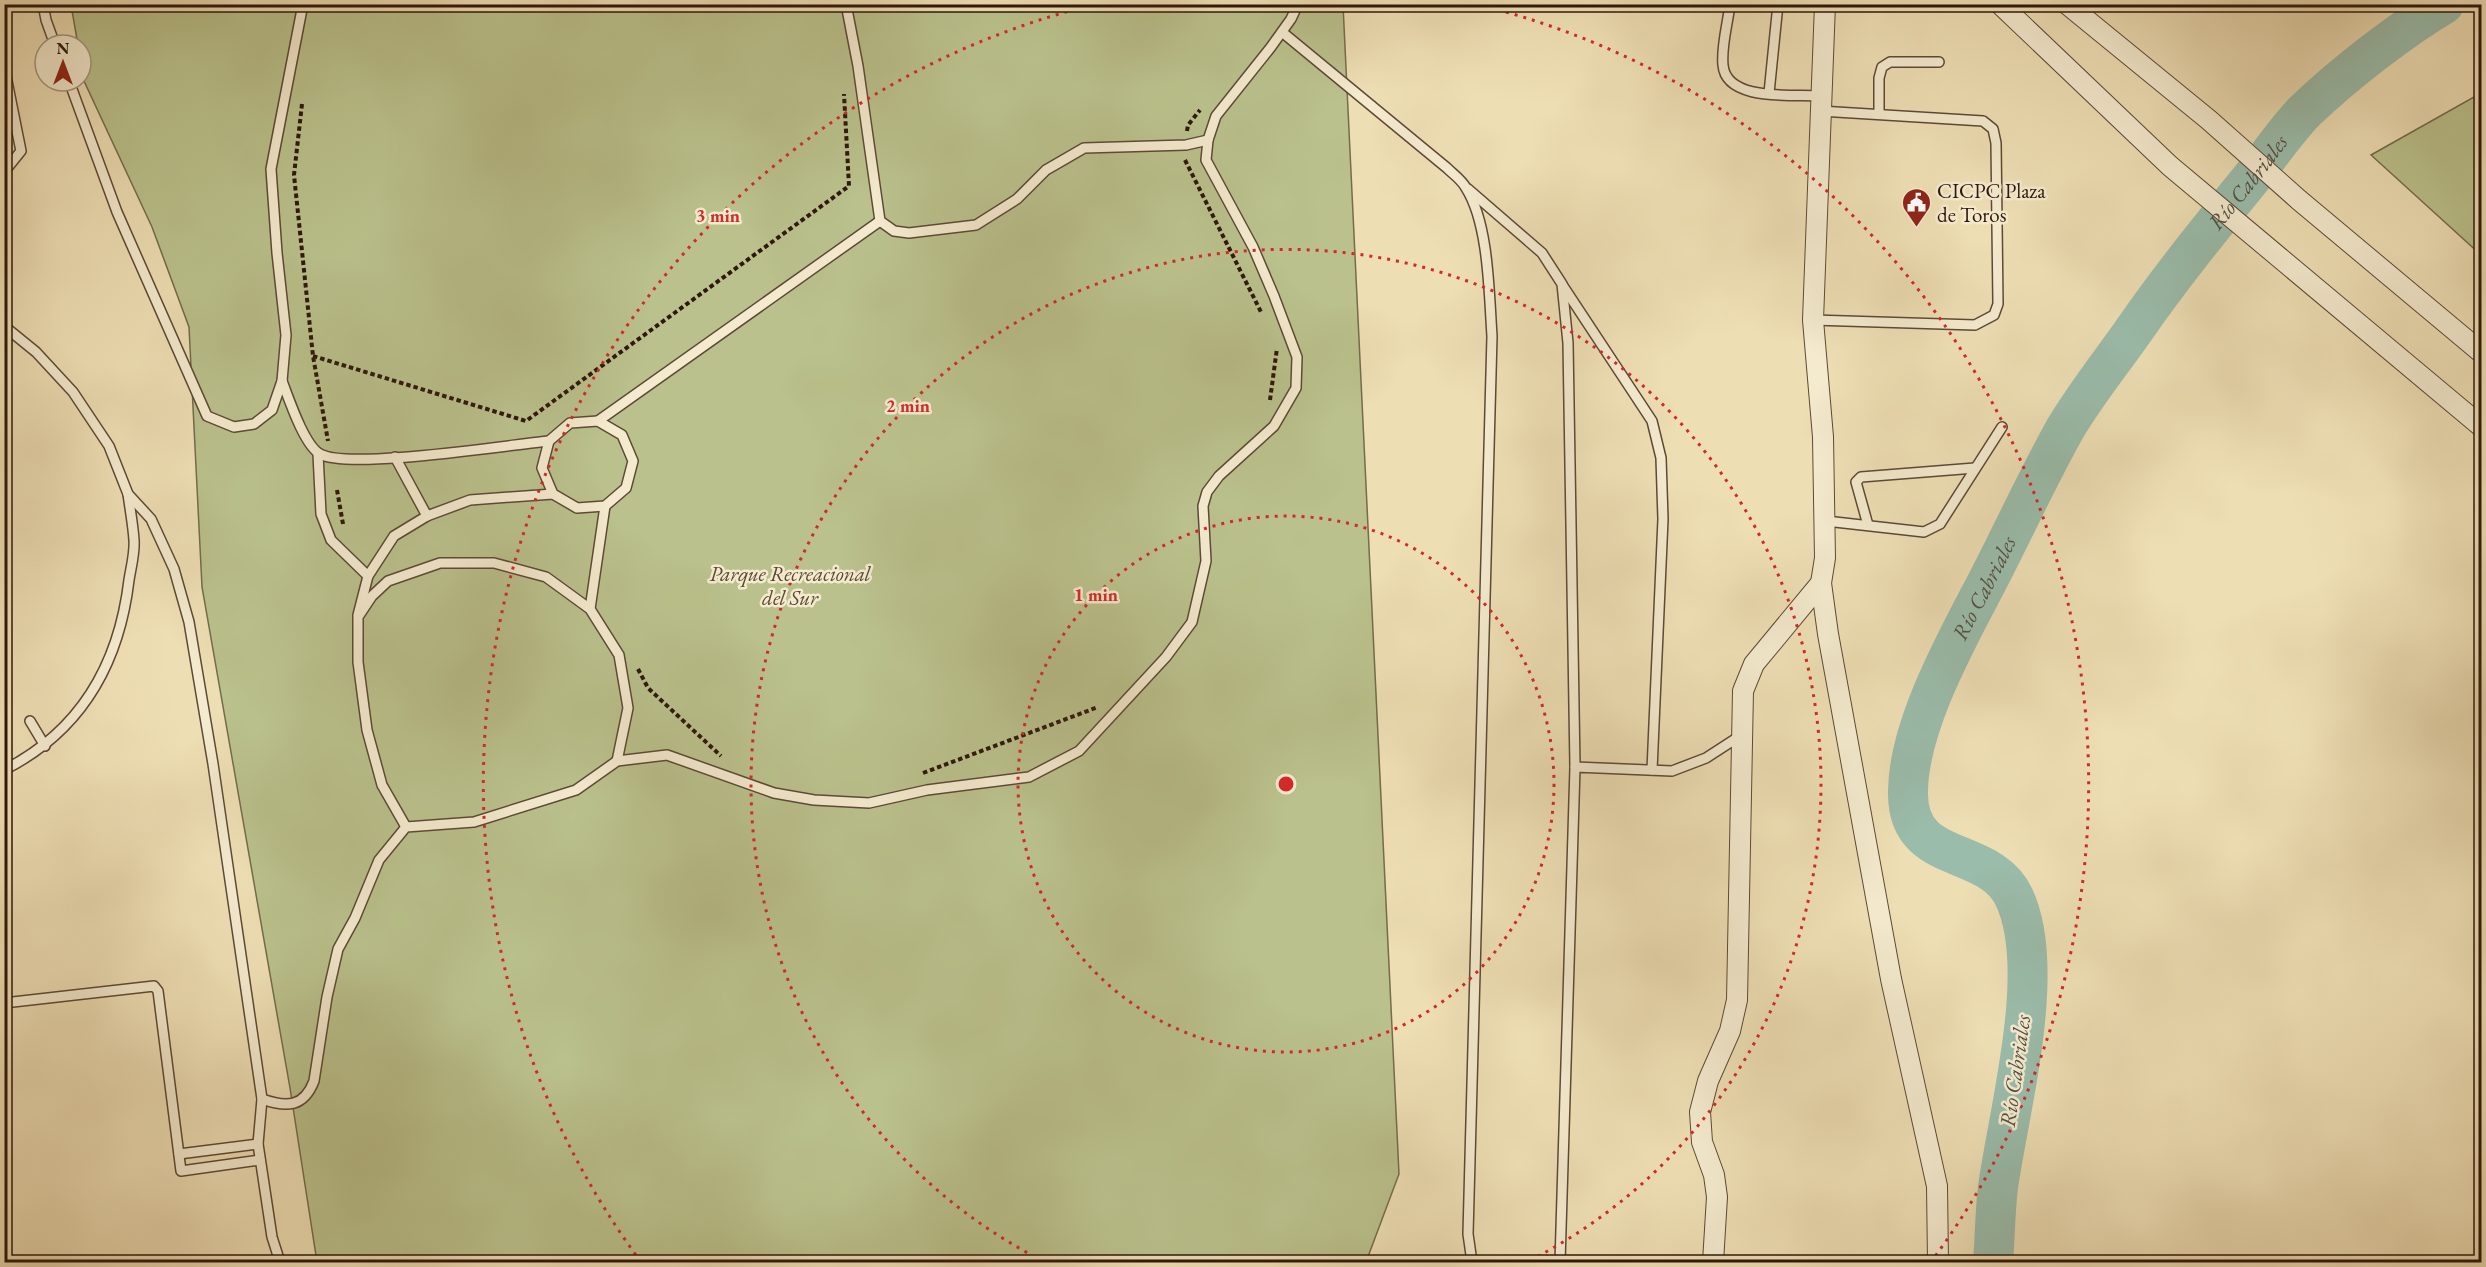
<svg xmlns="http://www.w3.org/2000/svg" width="2486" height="1267" font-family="'EB Garamond',serif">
  <rect width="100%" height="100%" fill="#eedeb4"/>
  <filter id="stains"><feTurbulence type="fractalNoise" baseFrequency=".00333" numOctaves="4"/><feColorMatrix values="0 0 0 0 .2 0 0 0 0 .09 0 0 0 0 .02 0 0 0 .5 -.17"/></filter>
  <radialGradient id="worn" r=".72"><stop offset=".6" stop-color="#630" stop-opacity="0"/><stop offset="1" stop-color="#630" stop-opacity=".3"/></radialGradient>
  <!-- green -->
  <g fill="#bac18c" stroke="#746c4c" stroke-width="1.5">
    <path d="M71,5H1343L1399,1174L1366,1262H317L290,1088L202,587L189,327L152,227L84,81L81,45H78Z"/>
    <path d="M2481,93V255L2371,155Z"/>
  </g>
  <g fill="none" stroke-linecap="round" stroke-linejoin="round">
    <!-- river -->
    <path stroke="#9abcaa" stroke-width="40" id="s1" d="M1993,1262C1995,1238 1995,1212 1998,1187C2009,1109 2048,969 2014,897C1989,844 1908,867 1908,794C1907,729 1956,641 1986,584C2013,532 2037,479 2065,429C2085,395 2111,363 2134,330C2170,278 2209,230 2249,181C2268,158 2285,131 2306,110C2344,74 2399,31 2444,4"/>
    <defs>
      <g id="service">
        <path d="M43,4L46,20L55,45"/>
        <path d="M846,4L858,66L880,221L894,231L909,233L976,225L1017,199L1046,170L1084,148L1186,145L1208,140"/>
        <path d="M1730,4C1728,23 1721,46 1723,65C1726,102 1793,94 1820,96"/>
        <path d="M1282,32L1447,168C1453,174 1462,180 1466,188C1489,224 1489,294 1492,336L1468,1234L1472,1262"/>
        <path d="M4,66L21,151L4,172"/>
        <path d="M69,81L117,212L207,416L234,427L254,424L272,410L282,381L286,335L277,253L271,169L303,4"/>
        <path d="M1769,93L1778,4"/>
        <path d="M1879,114V78L1882,67L1890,62H1939"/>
        <path d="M1468,189L1542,253L1562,284L1568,343L1575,767"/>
        <path d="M1563,286L1652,421L1661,458L1663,519L1652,770"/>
        <path d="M1813,320L1975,325L1994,315L1998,304L1996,143L1993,129L1983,121L1820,111"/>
        <path d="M4,326L36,352L73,392L109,446L128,494L151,519L174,569L189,622L213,764L262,1099L258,1144L272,1237L280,1262"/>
        <path d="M282,381C289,399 304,445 320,454C348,470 508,445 549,441"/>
        <path d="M598,421L880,221"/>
        <path d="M598,421L622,435L633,461L626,488L605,506L577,508L553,494L542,468L549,441L570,423Z"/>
        <path d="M318,454L321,514L331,540L368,576"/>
        <path d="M395,457L427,516"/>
        <path d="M1826,521L1924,532L1940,524L2002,427"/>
        <path d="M1868,525L1856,482L1861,477L1975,468"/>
        <path d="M590,609L605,506"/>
        <path d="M358,615L368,576L394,536L427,516L470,500L553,494"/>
        <path d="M30,721L45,746"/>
        <path d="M4,770C81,731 119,664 129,580C131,567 135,553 134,540C133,525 130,509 128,494"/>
        <path d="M406,827L382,785L367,730L358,662V617L372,596L388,581L440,563H494L546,577L590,609L619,655L628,708L617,761"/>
        <path d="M4,1003L154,986L158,991L181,1171L260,1160"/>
        <path d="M262,1099C287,1108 304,1107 314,1081L327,997L338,949L355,918L379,860L406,827L474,822L576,790L617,761L667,755L774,793L814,800L869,803L927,790L1029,777L1079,751L1166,657L1192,622L1206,561L1203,506L1207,492L1219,476L1274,426L1296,388L1297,357L1274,296L1253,247L1206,160L1208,140L1216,116L1271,47L1291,19L1298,4"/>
        <path d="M179,1154L258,1144"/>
        <path d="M1560,1262L1575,767L1672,771L1706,758L1740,736"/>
      </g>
      <g id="minor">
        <path d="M1825,4L1813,320L1823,437L1825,558L1821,583L1828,634L1891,979L1937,1186L1938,1262"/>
        <path d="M2000,4L2170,166L2482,427"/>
        <path d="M2067,4L2209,120L2299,200L2482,353"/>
        <path d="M1713,1262L1717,1197L1714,1175L1702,1142L1700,1112L1708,1081L1730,1031L1737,1000L1743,691L1754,664L1821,583"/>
      </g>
    </defs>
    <!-- service casing -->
    <use href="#service" stroke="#5e4936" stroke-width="12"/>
    <!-- minor casing -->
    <use href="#minor" stroke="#5e4936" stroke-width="22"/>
    <!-- path -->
    <g stroke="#2e170c" stroke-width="4" stroke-dasharray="4.5 3" stroke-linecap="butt">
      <path d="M302,104L294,175L313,356L328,441"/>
      <path d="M1187,131L1188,125L1200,110"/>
      <path d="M1185,160L1262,314"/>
      <path d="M313,356L526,421L849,186L844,94"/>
      <path d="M1270,400L1277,348"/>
      <path d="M337,490L343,524"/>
      <path d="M638,669L648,688L721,756"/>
      <path d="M923,773L1098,707"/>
    </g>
    <!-- service -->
    <use href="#service" stroke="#f4eace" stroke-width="9"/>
    <!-- minor -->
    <use href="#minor" stroke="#f4eace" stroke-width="20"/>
  </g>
  <!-- distance rings -->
  <g fill="none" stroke="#d62828" stroke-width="3" stroke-dasharray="3 6">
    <circle cx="1286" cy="784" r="268"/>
    <path d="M1043 1261A535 535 0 1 1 1529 1261"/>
    <path d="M641 1262A803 803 0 0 1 1092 5M1480 5A803 803 0 0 1 1931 1262"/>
  </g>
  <!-- icons -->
  <defs>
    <symbol id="civic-pin" viewBox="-11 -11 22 30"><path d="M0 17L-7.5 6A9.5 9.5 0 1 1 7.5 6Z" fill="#8f2418" stroke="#f4eace"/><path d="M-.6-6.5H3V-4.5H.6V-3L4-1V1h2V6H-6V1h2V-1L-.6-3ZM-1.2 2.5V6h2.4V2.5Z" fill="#fff"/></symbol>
  </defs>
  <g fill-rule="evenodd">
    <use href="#civic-pin" x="1900" y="186" width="33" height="45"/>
  </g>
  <g text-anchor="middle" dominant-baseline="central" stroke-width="5" stroke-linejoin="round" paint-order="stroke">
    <!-- poi labels -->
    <g font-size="21" fill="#2e170c" stroke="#f4eace" text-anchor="start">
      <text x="1937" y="190">CICPC Plaza<tspan x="1937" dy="24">de Toros</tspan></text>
    </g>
    <!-- park labels -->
    <g font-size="21" font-style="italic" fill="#584a32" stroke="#f4eace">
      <text x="790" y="573">Parque Recreacional<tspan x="790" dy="24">del Sur</tspan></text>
    </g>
    <!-- water labels -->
    <g font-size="22" font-style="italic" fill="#545143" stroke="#f4eace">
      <text stroke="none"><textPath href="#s1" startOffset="1234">Río Cabriales</textPath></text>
      <text stroke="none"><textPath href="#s1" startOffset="748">Río Cabriales</textPath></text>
      <text transform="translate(2015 1071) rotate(-82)">Río Cabriales</text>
    </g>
  </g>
  <circle cx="1286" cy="784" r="9" fill="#d62828" stroke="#f4eace" stroke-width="3"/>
  <g font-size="18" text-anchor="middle" font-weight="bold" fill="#d62828" stroke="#f4eace" stroke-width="5" stroke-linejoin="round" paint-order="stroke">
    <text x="718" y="222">3 min</text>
    <text x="908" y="412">2 min</text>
    <text x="1096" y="601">1 min</text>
  </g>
  <!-- margin -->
  <rect width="2486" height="1267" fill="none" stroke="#eedeb4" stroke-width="24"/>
  <rect x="6" y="6" width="2474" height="1255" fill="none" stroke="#2e170c" stroke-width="3"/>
  <rect x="12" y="12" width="2462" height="1243" fill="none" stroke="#2e170c" stroke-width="1.5"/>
  <!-- north arrow -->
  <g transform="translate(63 63)"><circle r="28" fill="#f4eace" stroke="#a59680" stroke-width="1.5"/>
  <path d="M0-4.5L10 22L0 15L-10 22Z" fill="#8f2418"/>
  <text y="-9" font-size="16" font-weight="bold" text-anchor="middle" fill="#2e170c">N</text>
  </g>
  <rect width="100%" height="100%" filter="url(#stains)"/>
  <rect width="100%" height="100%" fill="url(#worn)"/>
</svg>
